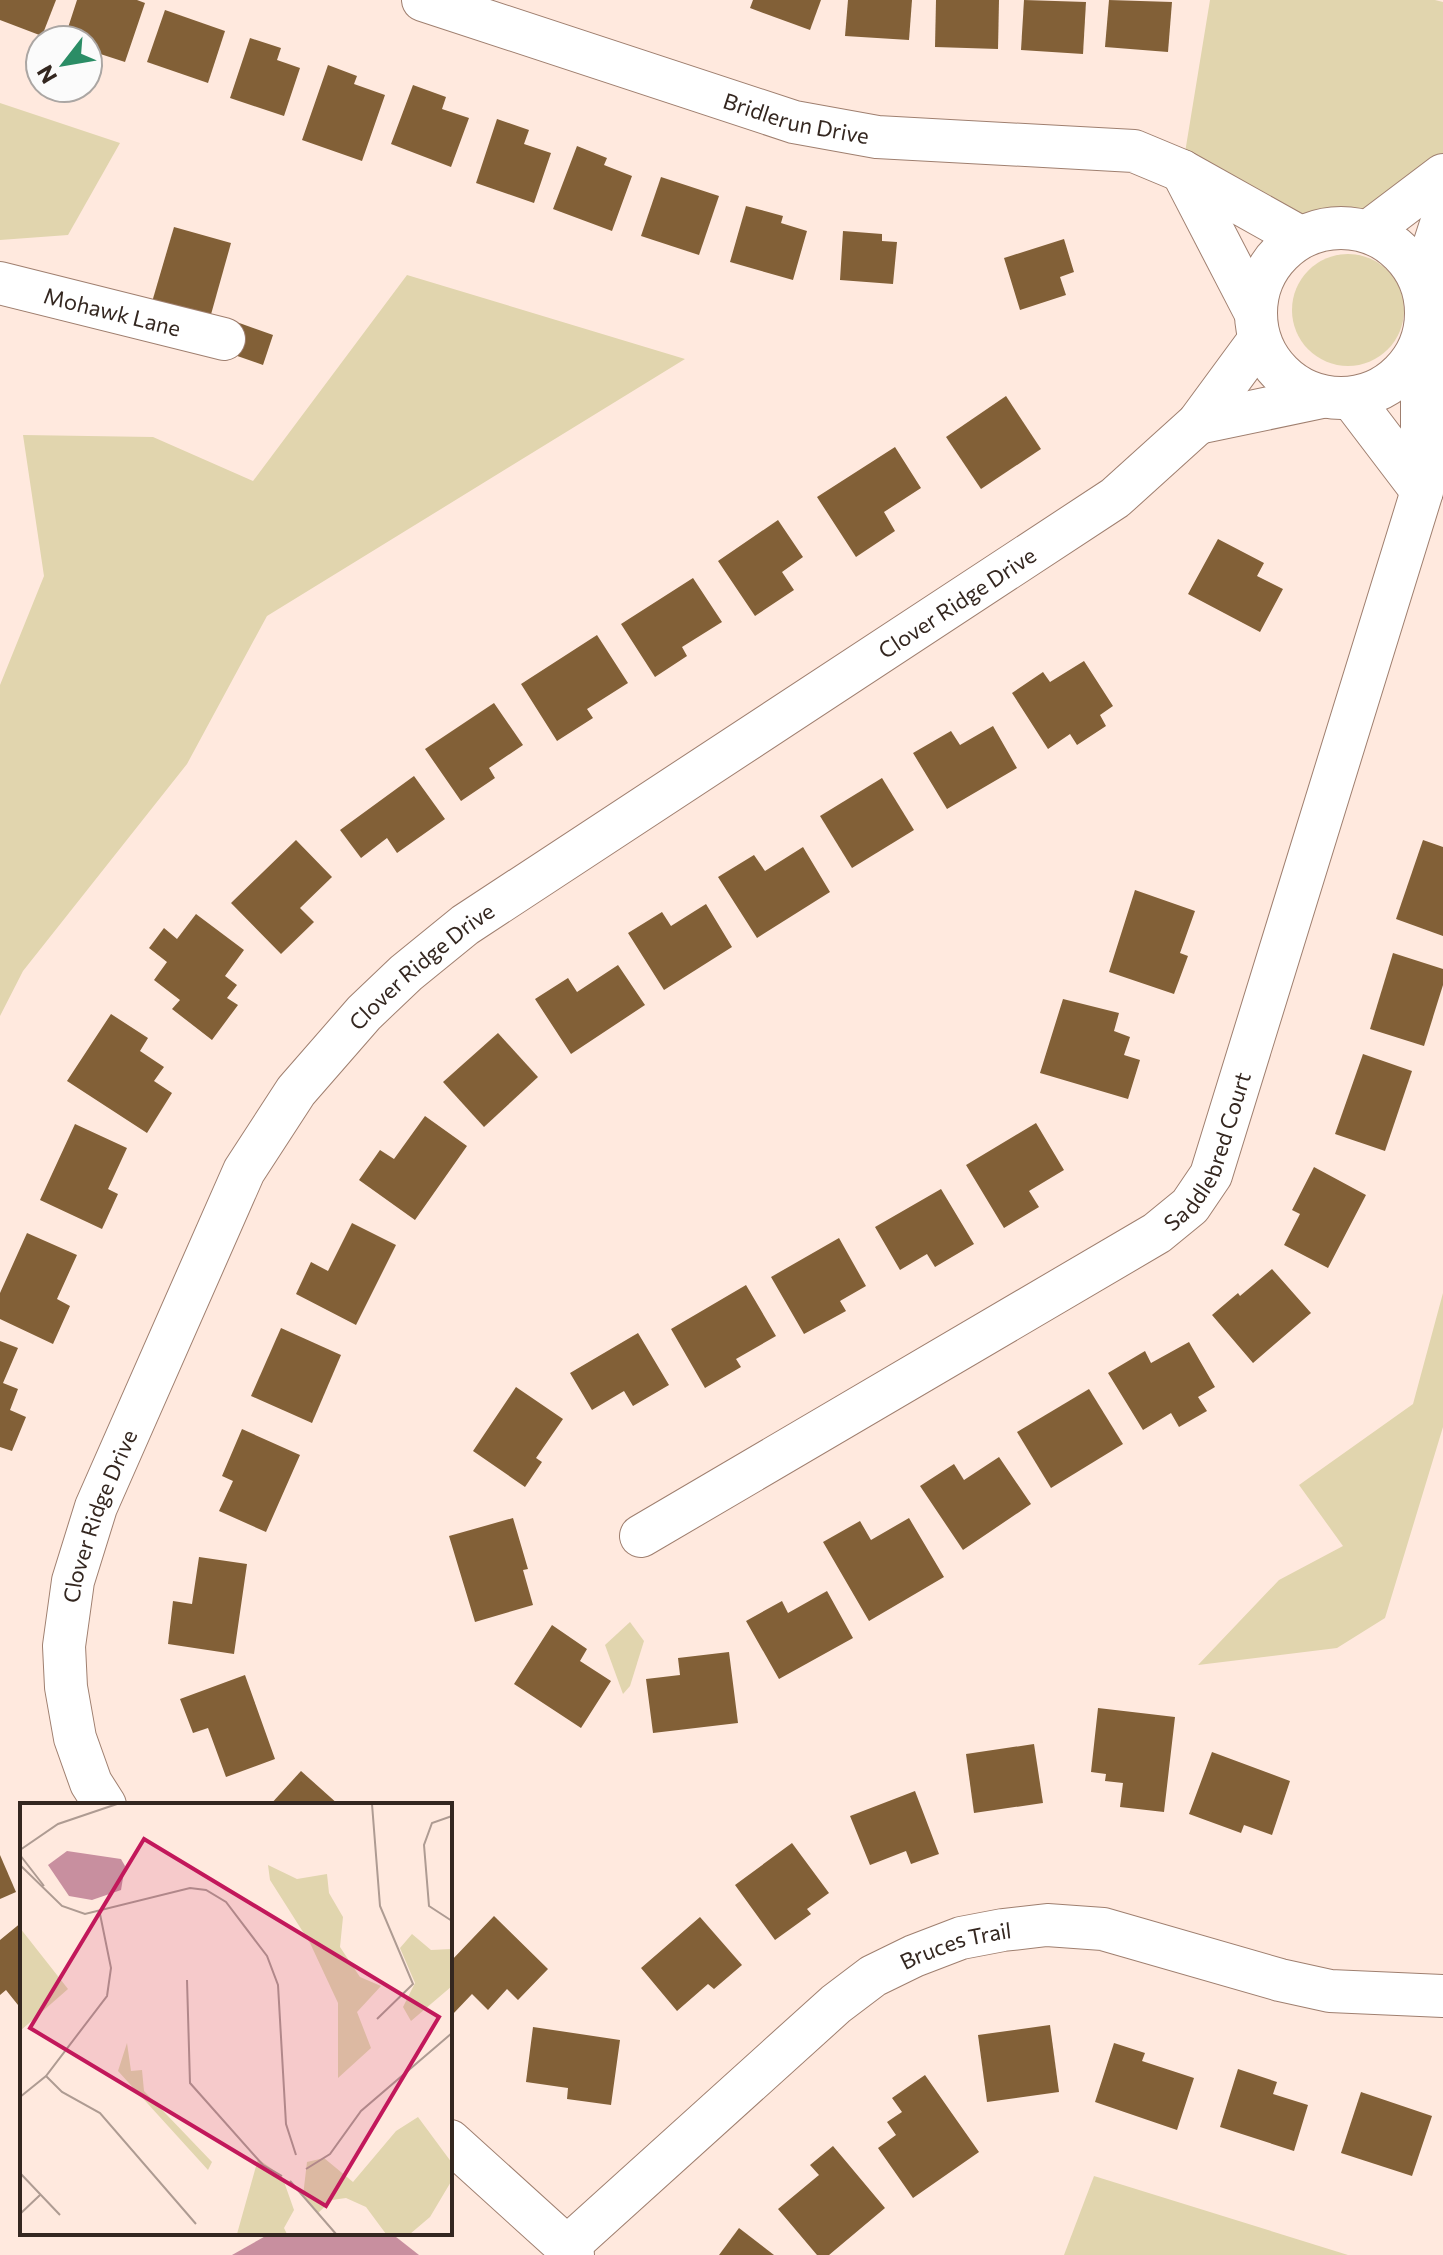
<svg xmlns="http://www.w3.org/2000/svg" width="1443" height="2255" font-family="Commissioner,sans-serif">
  <rect width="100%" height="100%" fill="#ffe9de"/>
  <!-- green -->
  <g fill="#e1d5ae">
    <path d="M1210,0H1435L1443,2V175L1369,231L1339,227L1300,237L1182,171Z"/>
    <path d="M0,103L120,143L68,235L0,240Z"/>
    <circle cx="1348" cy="310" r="56"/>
    <path d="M407,275L685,359L267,616L187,764L23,971L0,1016V685L44,576L23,435L153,437L253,481Z"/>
    <path d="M1443,1293V1427L1385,1618L1337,1648L1198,1665L1279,1580L1343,1546L1299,1485L1413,1404Z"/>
    <path d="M630,1622L644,1641L630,1686L623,1694L605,1645Z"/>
    <path d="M1094,2176L1348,2255H1064Z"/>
  </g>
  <!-- water -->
  <path fill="#c88f9f" d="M271,2233H391L419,2255H232Z"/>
  <!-- building -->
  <g fill="#826037">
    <path d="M0,0H56L42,36L0,20Z"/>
    <path d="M77,0H137L145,3L125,62L88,50V40H64Z"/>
    <path d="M753,0H821L810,30L750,8Z"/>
    <path d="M848,0H912L909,40L845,36Z"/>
    <path d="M936,0H999L998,49L935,47Z"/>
    <path d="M1024,0L1086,2L1083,54L1021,50Z"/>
    <path d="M1109,0L1172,2L1168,52L1105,47Z"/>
    <path d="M165,10L225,31L208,83L147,62Z"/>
    <path d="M250,38L281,48L277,60L300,68L284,116L230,98Z"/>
    <path d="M328,65L357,76L354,84L385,95L362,161L302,140Z"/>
    <path d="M413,85L446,97L442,109L469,118L451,167L391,144Z"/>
    <path d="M497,119L529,130L524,144L551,153L534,203L476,183Z"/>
    <path d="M577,146L607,158L604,165L632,176L612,231L553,209Z"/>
    <path d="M661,177L719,196L699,255L641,236Z"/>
    <path d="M746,206L783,216L781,223L807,231L793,280L730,262Z"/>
    <path d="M174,227L231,243L210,318L152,302Z"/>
    <path d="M843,231L882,234V241L897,242L893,284L840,280Z"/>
    <path d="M1064,239L1074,272L1060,277L1066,295L1020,310L1004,258Z"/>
    <path d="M231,320L273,335L263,365L220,350Z"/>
    <path d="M1006,396L1041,449L981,489L946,437Z"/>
    <path d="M895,447L921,488L884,512L895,531L856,557L817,497Z"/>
    <path d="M778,520L803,557L782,572L794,590L755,616L718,561Z"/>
    <path d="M1218,539L1264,563L1257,576L1283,589L1260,632L1188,594Z"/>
    <path d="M693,578L722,622L682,647L687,656L655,677L621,624Z"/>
    <path d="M597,635L628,683L587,709L593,718L557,741L521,684Z"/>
    <path d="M1084,661L1113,706L1100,715L1106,726L1077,745L1070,734L1048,749L1012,693L1043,672L1050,682Z"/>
    <path d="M494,703L523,745L489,768L495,778L461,801L425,749Z"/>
    <path d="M993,726L1017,768L947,809L913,753L951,731L960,745Z"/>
    <path d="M414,776L445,819L397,853L387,838L361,858L340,830Z"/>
    <path d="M882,778L914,830L852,868L820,816Z"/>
    <path d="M296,840L332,877L300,908L314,922L281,954L231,903Z"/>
    <path d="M1423,840L1443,847V936L1396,919Z"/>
    <path d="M803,847L830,892L757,938L718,877L754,855L765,871Z"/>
    <path d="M1135,890L1195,911L1180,953L1188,956L1174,994L1109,972Z"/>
    <path d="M706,904L732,947L664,990L628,933L662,912L671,926Z"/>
    <path d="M196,914L244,950L225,976L237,985L227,998L238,1005L212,1040L172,1009L180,1000L154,980L167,962L149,948L164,928L177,939Z"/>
    <path d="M1393,953L1443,969V985L1424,1046L1370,1029Z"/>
    <path d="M618,965L645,1005L571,1054L535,999L568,978L577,992Z"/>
    <path d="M1063,999L1119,1013L1114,1031L1130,1037L1124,1055L1140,1060L1128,1099L1040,1073Z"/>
    <path d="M111,1014L148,1038L140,1051L164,1067L154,1081L172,1093L147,1133L67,1081Z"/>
    <path d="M498,1033L538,1077L484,1127L443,1082Z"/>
    <path d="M1363,1054L1412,1071L1385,1151L1335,1134Z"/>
    <path d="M425,1116L467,1146L415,1220L359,1180L380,1150L394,1159Z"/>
    <path d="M1036,1123L1064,1170L1029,1191L1039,1207L1004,1228L966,1165Z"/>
    <path d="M75,1124L127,1148L108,1189L118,1194L102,1229L40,1200Z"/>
    <path d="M1314,1167L1366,1195L1328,1268L1284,1245L1300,1214L1292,1210Z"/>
    <path d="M941,1189L974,1244L935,1267L927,1254L900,1270L875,1227Z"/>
    <path d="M352,1223L396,1245L356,1325L296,1294L311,1262L328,1271Z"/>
    <path d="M27,1233L77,1255L57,1299L70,1306L53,1344L0,1319V1293Z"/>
    <path d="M839,1238L866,1286L840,1301L846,1311L804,1334L771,1277Z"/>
    <path d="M1272,1269L1311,1313L1253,1363L1212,1315L1238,1293L1240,1296Z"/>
    <path d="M746,1285L776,1336L736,1359L741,1367L705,1388L671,1329Z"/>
    <path d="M281,1328L341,1355L312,1423L251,1396Z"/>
    <path d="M638,1333L669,1385L633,1406L624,1391L592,1410L570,1373Z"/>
    <path d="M0,1341L18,1348L3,1383L18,1389L10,1410L26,1417L12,1451L0,1447Z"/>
    <path d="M1189,1342L1215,1387L1198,1397L1207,1411L1179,1427L1171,1413L1143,1430L1108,1373L1145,1351L1151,1363Z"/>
    <path d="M516,1387L563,1419L536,1458L542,1462L525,1487L473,1451Z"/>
    <path d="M1089,1389L1123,1444L1051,1488L1017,1432Z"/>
    <path d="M242,1429L300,1455L266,1532L219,1511L233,1481L222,1476Z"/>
    <path d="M999,1457L1031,1504L963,1550L920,1486L954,1464L964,1480Z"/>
    <path d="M513,1518L528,1569L523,1570L533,1605L475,1622L449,1536Z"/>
    <path d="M909,1518L944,1577L869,1621L823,1542L860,1521L871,1540Z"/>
    <path d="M199,1557L247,1564L234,1654L168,1644L173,1601L192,1604Z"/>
    <path d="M827,1591L853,1638L779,1679L746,1621L782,1601L788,1613Z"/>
    <path d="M552,1625L587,1649L580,1661L611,1681L581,1728L514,1684Z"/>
    <path d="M729,1652L738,1723L653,1733L646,1679L680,1675L678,1658Z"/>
    <path d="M245,1675L275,1759L226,1777L208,1728L193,1733L180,1699Z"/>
    <path d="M1098,1708L1175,1717L1164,1812L1120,1807L1123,1783L1105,1781L1106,1774L1091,1772Z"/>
    <path d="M1034,1744L1043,1803L974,1813L966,1754Z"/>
    <path d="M1212,1752L1290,1781L1272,1835L1244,1825L1241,1833L1189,1814Z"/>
    <path d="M301,1771L339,1805H270Z"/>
    <path d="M915,1791L939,1854L911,1864L906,1851L870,1865L850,1816Z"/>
    <path d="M792,1843L829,1893L807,1909L811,1914L775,1940L735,1885Z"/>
    <path d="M0,1855L16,1892L0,1899Z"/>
    <path d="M494,1916L548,1969L518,2000L507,1989L488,2010L472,1994L453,2014L450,2011V1962Z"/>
    <path d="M700,1917L742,1965L714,1989L708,1984L677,2011L641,1968Z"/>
    <path d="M22,1922V2010L6,1990L0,1995V1940Z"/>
    <path d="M1050,2025L1059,2092L987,2102L978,2035Z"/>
    <path d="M533,2027L620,2040L611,2105L567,2099L568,2088L526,2082Z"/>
    <path d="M1114,2043L1145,2053L1142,2061L1194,2078L1177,2130L1095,2102Z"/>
    <path d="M1238,2069L1277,2082L1273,2094L1308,2105L1294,2151L1220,2127Z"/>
    <path d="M925,2075L979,2152L913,2198L878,2148L896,2135L887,2122L902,2112L892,2098Z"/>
    <path d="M1361,2092L1432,2116L1412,2176L1341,2153Z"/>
    <path d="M833,2146L885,2208L829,2255H817L778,2209L819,2175L810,2165Z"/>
    <path d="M739,2228L774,2255H719Z"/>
  </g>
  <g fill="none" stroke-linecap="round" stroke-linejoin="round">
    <defs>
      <g id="street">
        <path id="s1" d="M423,0L794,122L877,137L1134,151L1182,171L1300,237"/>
        <path d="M1182,171L1254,310"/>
        <circle cx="1341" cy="313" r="85"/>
        <path d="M1369,231L1443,175"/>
        <path id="s2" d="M0,283L224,339"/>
        <path d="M1422,283L1443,218"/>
        <path d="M1352,399L1422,491"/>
        <path d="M1198,423L1322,397"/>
        <path id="s3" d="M641,1536L1157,1233L1190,1206L1211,1175L1422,491V342"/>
        <path id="s4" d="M105,1805L91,1783L75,1738L66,1687L64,1646L73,1581L96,1507L244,1171L296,1091L364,1013L406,973L465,925L1115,498L1198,423L1259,340"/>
        <path d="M450,2141L567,2247L573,2255"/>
        <path id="s5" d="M567,2247L836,2004L873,1976L914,1956L961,1938L1003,1930L1047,1925L1103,1929L1280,1980L1330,1991L1443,1996"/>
      </g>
    </defs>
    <!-- street casing -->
    <use href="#street" stroke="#9f7f6f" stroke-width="44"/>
    <!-- street -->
    <use href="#street" stroke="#fff" stroke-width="42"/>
  </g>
  <g text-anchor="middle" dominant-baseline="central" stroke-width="8" stroke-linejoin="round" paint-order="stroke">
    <!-- street labels -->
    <g font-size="22" fill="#342720" stroke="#fbfbfb">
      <text stroke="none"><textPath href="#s1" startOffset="392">Bridlerun Drive</textPath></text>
      <text stroke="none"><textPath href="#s2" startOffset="116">Mohawk Lane</textPath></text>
      <text stroke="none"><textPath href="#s4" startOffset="1598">Clover Ridge Drive</textPath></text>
      <text stroke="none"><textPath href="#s4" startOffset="950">Clover Ridge Drive</textPath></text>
      <text stroke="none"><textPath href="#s3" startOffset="698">Saddlebred Court</textPath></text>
      <text stroke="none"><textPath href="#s4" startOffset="302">Clover Ridge Drive</textPath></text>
      <text stroke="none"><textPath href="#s5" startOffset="498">Bruces Trail</textPath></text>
    </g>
  </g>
  <!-- overview -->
  <g transform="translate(20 1803)">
    <rect width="432" height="432" fill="#ffe9de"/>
    <path d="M248,62L277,76L307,71L309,90L323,114L320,144L340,174L361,183L337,209L351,245L318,275V200L290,140L250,77ZM0,125L48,186L0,228ZM392,131L411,147L432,146V183L391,218L383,204L395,180L380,145ZM107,240L111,268L122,267L124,288L192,359L188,367L98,268ZM398,314L432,360V377L410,414L390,431H366L346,404L326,395L312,397L298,410L283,393L287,359L304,355L333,379L376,328ZM238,356L262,373L274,407L264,425L267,431H217Z" fill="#e1d5ae"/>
    <path d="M47,48L101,56L105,63L101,87L72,97L49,93L28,62Z" fill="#c88f9f"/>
    <path fill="none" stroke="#ae9b92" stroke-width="2" d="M352,1L360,103L393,181L357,216M432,13L412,20L404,42L409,103L432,118M0,47L38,21L97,1M0,52L24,83M0,62L42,103L65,111L170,85L186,87L206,99L247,153L258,182L266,321L276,352M167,177L170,280L243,362L262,373M26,273L42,289L80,310L176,421M0,294L26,273L87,193L91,165L80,111M286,366L310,351L341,308L432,230M0,370L40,412M270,378L316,431M0,411L20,392"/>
    <path fill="#c2185b" fill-opacity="0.15" stroke="#c2185b" stroke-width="4" d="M124,36L419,214L306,403L10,225Z"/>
    <rect width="432" height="432" fill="none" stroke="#342720" stroke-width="4"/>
  </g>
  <!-- north arrow -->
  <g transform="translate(64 64) rotate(239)"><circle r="38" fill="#fbfbfb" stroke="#aba6a3" stroke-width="2"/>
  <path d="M0-6L14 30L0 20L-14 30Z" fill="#2b8d66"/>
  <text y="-12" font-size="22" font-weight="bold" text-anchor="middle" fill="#342720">N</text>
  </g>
</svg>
